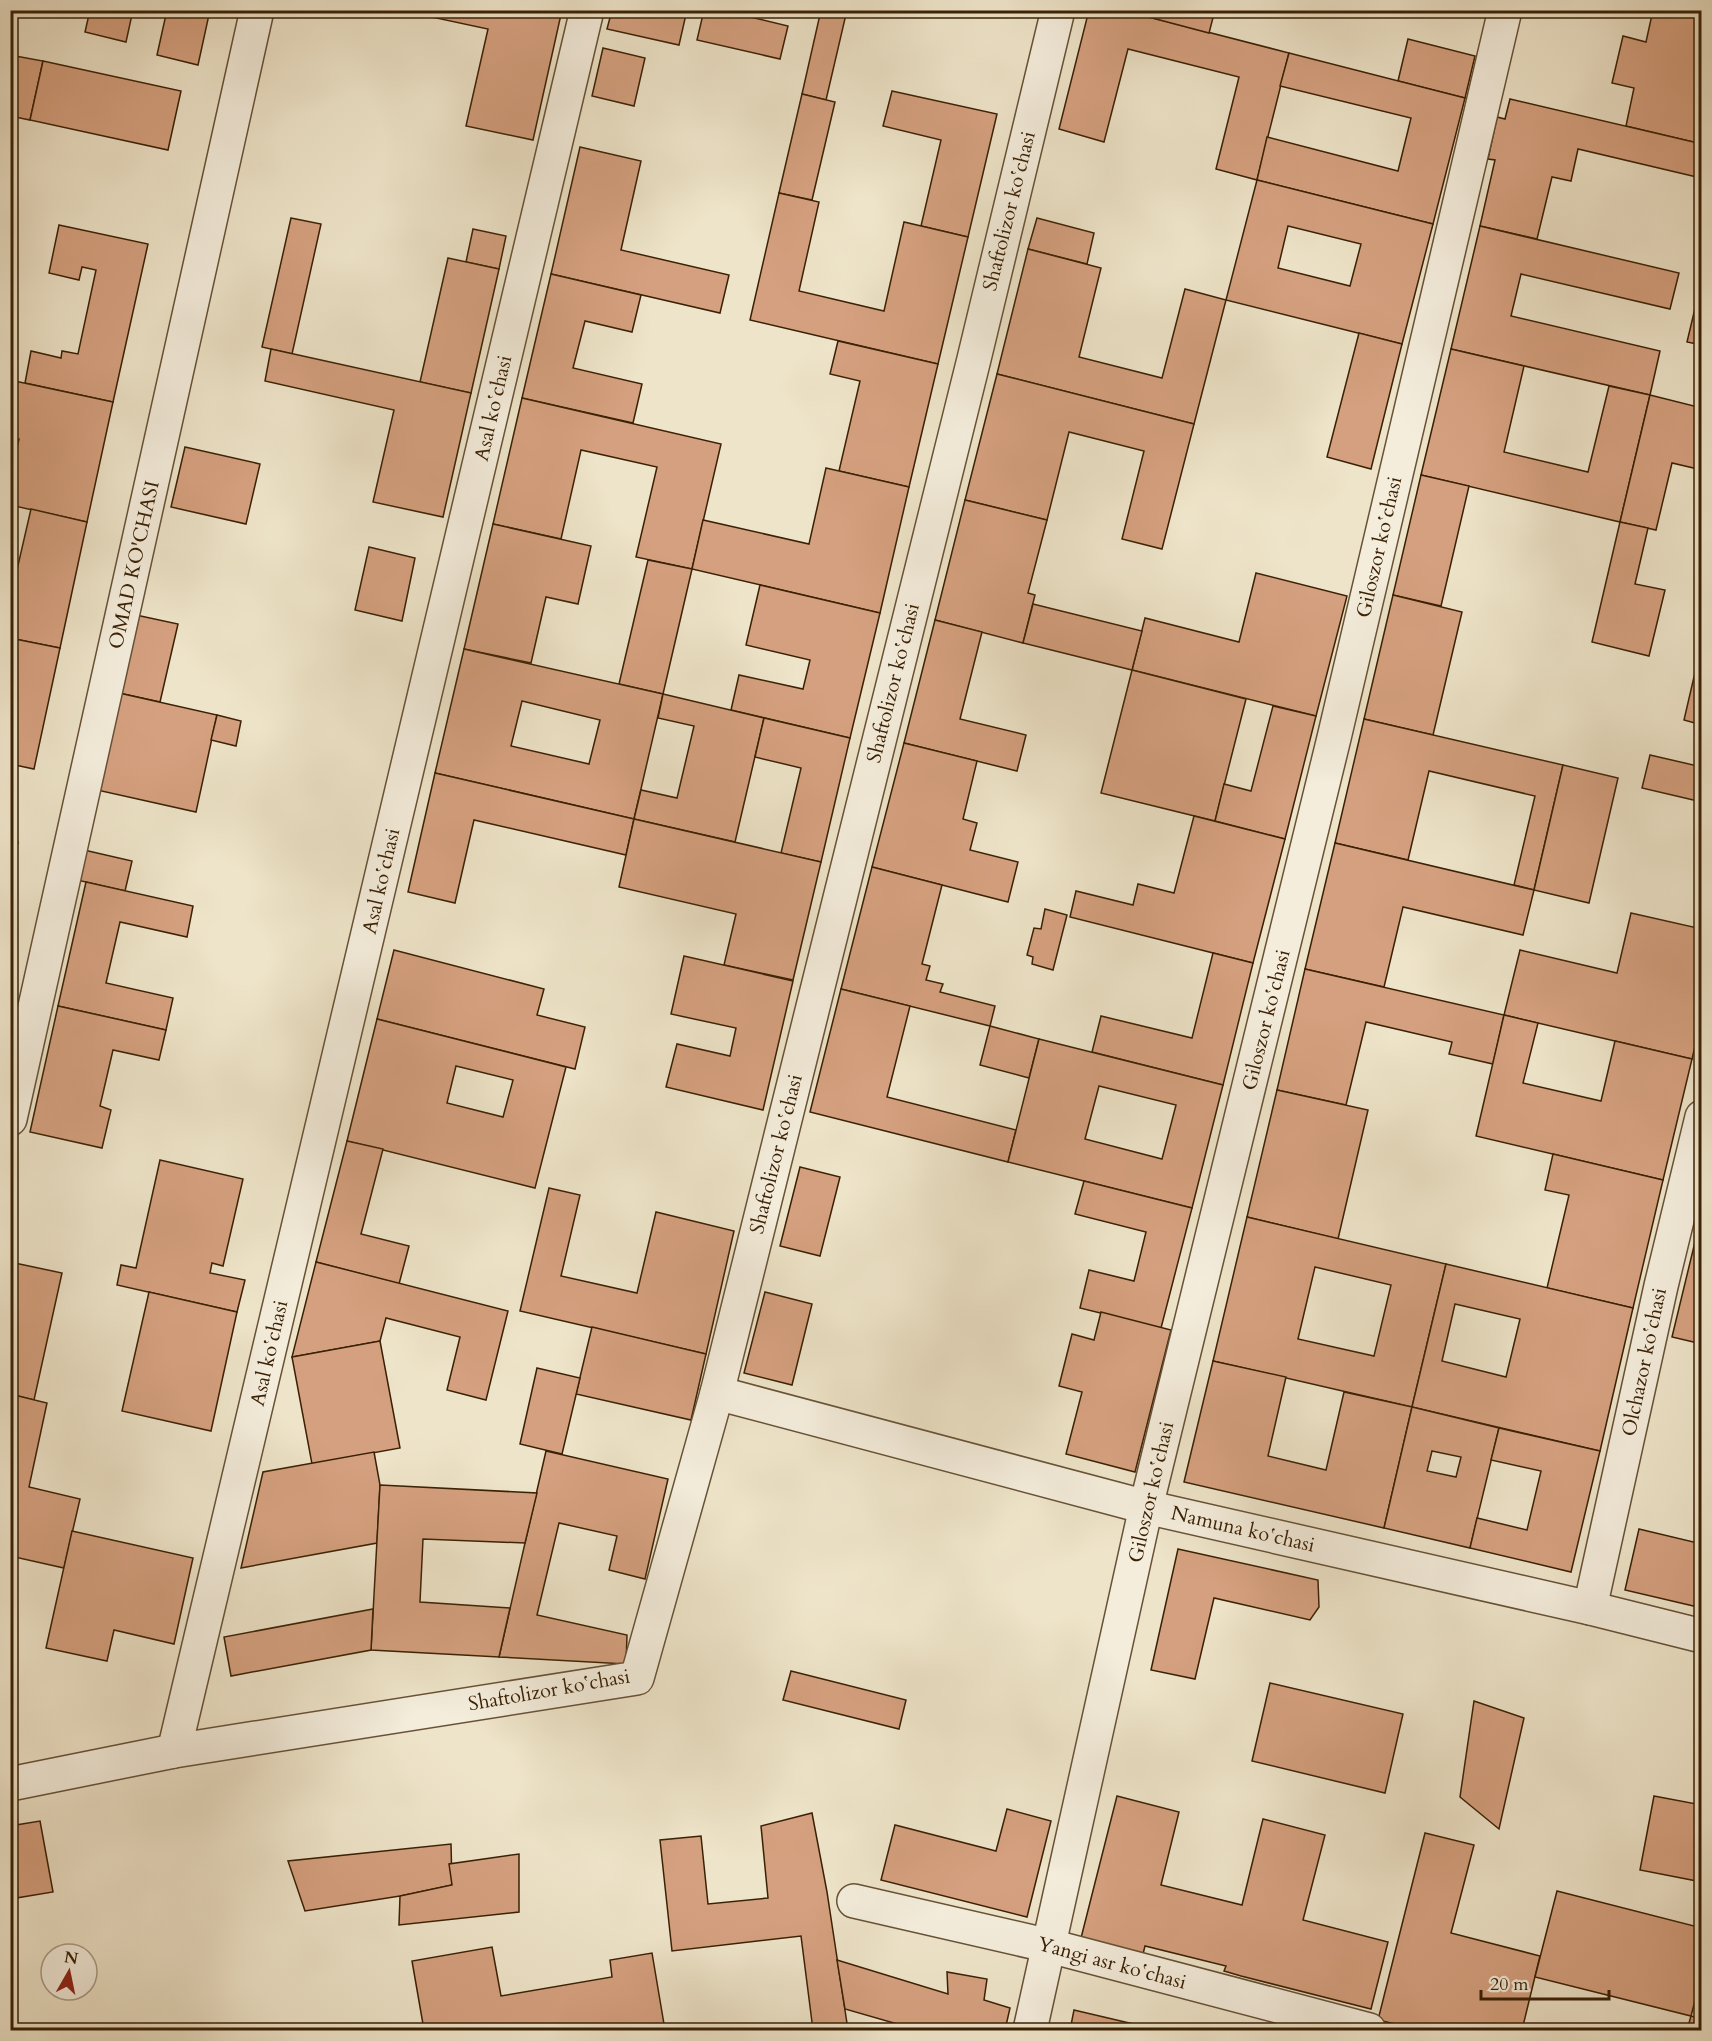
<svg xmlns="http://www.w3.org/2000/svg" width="1712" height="2041" font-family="Cardo,serif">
  <rect width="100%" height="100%" fill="#eee4c9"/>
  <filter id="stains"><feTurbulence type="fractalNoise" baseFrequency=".00333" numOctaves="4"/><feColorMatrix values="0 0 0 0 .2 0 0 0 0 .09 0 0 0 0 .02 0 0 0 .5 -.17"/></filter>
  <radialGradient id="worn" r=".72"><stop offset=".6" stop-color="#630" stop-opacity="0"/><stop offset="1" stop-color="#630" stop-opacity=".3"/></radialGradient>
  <!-- building -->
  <g fill="#d5a07f" stroke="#3a2105" stroke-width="1.5" fill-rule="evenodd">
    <path d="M90,10H133L126,42L85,32Z"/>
    <path d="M167,10H210L198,65L157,55Z"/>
    <path d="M422,10H562L533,140L466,126L488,29L422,15Z"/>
    <path d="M612,10H687L679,45L607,29Z"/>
    <path d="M704,10H722L788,26L780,59L697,40Z"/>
    <path d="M821,10H847L826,100L802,94Z"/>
    <path d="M1089,10H1122L1289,53L1257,180L1216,169L1239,77L1128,49L1104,142L1059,129Z"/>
    <path d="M1122,10H1215L1209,33Z"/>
    <path d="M1653,10H1690L1702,13V144L1626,126L1634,88L1612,83L1623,36L1646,42Z"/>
    <path d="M1408,39L1475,56L1465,98L1398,81Z"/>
    <path d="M603,48L645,58L634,106L592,96Z"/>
    <path d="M1289,53L1465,98L1433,224L1257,180L1267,137L1398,171L1411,118L1280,86Z"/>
    <path d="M10,55L43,61L30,120L10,116Z"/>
    <path d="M43,61L181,91L168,150L30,120Z"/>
    <path d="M892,91L997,114L968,237L921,226L941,140L883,126Z"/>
    <path d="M802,94L835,102L812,200L779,193Z"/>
    <path d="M1510,99L1702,144L1701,178L1578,149L1571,181L1552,177L1537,239L1480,226L1495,160L1488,159L1497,117L1505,119Z"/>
    <path d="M580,147L641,161L621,250L729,275L720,313L551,274Z"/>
    <path d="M1257,180L1433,224L1402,344L1226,300ZM1288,226L1361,244L1350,286L1278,268Z"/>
    <path d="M779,193L819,202L799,291L884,311L904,222L968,237L938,364L750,320Z"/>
    <path d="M291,218L321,224L292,354L262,347Z"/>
    <path d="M1037,218L1094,233L1087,264L1028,249Z"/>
    <path d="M59,225L148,244L113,402L25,383L31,351L61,358L62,351L78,354L96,270L82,267L79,280L49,273Z"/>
    <path d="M1480,226L1679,273L1670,309L1521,274L1511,316L1660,351L1650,395L1451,349Z"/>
    <path d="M473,229L506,236L499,269L466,262Z"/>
    <path d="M1028,249L1101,268L1079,357L1162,378L1185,289L1226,300L1194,424L997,374Z"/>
    <path d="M448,258L499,269L471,393L420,382Z"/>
    <path d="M551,274L641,295L632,332L585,321L573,368L642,384L633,423L522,398Z"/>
    <path d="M1702,279V345L1687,342Z"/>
    <path d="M1359,333L1402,344L1371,469L1327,457Z"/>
    <path d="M838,341L938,364L909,487L839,471L860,381L830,374Z"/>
    <path d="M271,349L471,393L443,517L373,502L394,410L265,381Z"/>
    <path d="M1451,349L1524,366L1504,452L1588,472L1609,386L1650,395L1620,522L1421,475Z"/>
    <path d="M997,374L1194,424L1162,549L1122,539L1144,451L1069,432L1047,520L965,500Z"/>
    <path d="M10,380L113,402L87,522L10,505V478L19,439L10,437Z"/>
    <path d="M1650,395L1702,408V470L1672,463L1656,530L1620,522Z"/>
    <path d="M522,398L721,444L692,569L636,557L657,467L581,450L561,539L493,524Z"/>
    <path d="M185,447L260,464L246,524L171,507Z"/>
    <path d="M826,468L909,487L880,613L692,569L703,520L809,544Z"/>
    <path d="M1421,475L1469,486L1441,606L1393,595Z"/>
    <path d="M965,500L1047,520L1028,593L1035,595L1023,643L935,620Z"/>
    <path d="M31,509L87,522L60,648L10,638V600Z"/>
    <path d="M1620,522L1648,528L1635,584L1665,590L1649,656L1592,642Z"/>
    <path d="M493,524L591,546L578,604L546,597L531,663L464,649Z"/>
    <path d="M369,547L415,558L402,621L355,610Z"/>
    <path d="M648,560L692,569L663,694L619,684Z"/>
    <path d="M1256,573L1347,596L1316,716L1132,670L1145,618L1239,642Z"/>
    <path d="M760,585L880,613L850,738L731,710L739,675L803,689L810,660L746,645Z"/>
    <path d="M1393,595L1462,612L1433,735L1364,719Z"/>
    <path d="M1033,604L1142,631L1132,670L1023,643Z"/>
    <path d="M136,615L178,624L160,702L119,693Z"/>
    <path d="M935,620L982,632L960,719L1026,735L1017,771L904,743Z"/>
    <path d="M10,638L60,648L34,769L10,764Z"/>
    <path d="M464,649L663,694L634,819L435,773ZM522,701L600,720L589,764L511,746Z"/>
    <path d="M1696,668L1702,669V725L1684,720Z"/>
    <path d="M1132,670L1246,699L1215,821L1101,793Z"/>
    <path d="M119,693L217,715L196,812L97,790Z"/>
    <path d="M663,694L764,718L735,842L634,819L641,790L677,798L694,726L658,718Z"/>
    <path d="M1273,706L1316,716L1285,839L1215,821L1224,784L1251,791Z"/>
    <path d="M217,715L241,721L236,746L211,740Z"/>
    <path d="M764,718L850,738L821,862L781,853L801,768L755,757Z"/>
    <path d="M1364,719L1563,765L1534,890L1514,885L1535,796L1429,771L1408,860L1335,843Z"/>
    <path d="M904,743L977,761L963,819L977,823L970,850L1018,862L1008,902L872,867Z"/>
    <path d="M1650,755L1702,767V802L1642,788Z"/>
    <path d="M1563,765L1618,778L1589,903L1534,890Z"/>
    <path d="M435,773L634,819L626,855L474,820L455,903L408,892Z"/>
    <path d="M1194,816L1285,839L1253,963L1070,917L1076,891L1133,905L1138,884L1174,893Z"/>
    <path d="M634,819L821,862L793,980L724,965L736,914L619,887Z"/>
    <path d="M10,840L18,842L10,877Z"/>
    <path d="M1335,843L1534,890L1523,935L1403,907L1384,987L1305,969Z"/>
    <path d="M84,850L132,861L125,891L77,880Z"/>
    <path d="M872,867L942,885L922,964L930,966L926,980L943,984L940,992L995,1006L990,1026L841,989Z"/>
    <path d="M86,882L193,906L187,937L120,922L106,983L173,998L166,1030L58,1006Z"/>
    <path d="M1045,909L1067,915L1053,970L1032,964L1033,957L1027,955L1034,928L1041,929Z"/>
    <path d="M1631,913L1702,929V1017L1692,1059L1504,1015L1520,950L1617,973Z"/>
    <path d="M394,950L544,989L537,1015L585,1027L575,1069L377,1019Z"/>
    <path d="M1213,953L1253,963L1223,1085L1092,1052L1101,1016L1192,1038Z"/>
    <path d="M684,956L793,981L763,1110L666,1087L677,1044L730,1056L736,1028L671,1014Z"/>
    <path d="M1305,969L1504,1015L1493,1064L1449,1054L1452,1042L1366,1022L1346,1105L1277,1090Z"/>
    <path d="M841,989L910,1006L887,1097L1016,1130L1008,1162L810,1112Z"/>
    <path d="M58,1006L166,1030L159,1060L113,1050L100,1106L111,1110L102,1148L30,1132Z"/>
    <path d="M1504,1015L1538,1023L1523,1083L1601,1101L1615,1041L1692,1059L1663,1180L1476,1136Z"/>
    <path d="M377,1019L566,1067L535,1188L347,1141ZM456,1066L513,1080L503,1117L447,1103Z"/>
    <path d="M990,1026L1039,1039L1029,1078L980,1065Z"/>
    <path d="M1039,1039L1223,1085L1192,1208L1008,1162ZM1099,1086L1176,1105L1162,1159L1085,1139Z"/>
    <path d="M1277,1090L1368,1110L1338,1239L1247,1217Z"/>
    <path d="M347,1141L383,1149L361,1234L409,1246L399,1284L316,1262Z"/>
    <path d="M1553,1154L1663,1180L1633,1308L1547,1288L1569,1195L1545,1190Z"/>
    <path d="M160,1160L243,1179L223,1266L212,1263L210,1273L245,1280L237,1312L117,1285L121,1265L136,1268Z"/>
    <path d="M800,1167L840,1177L820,1256L780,1246Z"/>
    <path d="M1084,1181L1192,1208L1161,1328L1080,1308L1089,1270L1134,1281L1146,1232L1075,1214Z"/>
    <path d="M549,1188L580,1195L561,1276L637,1293L656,1212L734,1231L706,1354L520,1311Z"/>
    <path d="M1702,1213V1344L1672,1337Z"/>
    <path d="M1247,1217L1446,1264L1412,1407L1213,1361ZM1315,1267L1391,1285L1374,1356L1298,1339Z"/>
    <path d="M10,1262L62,1273L34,1400L10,1394Z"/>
    <path d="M316,1262L508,1311L486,1400L447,1390L460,1337L386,1318L380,1341L292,1357Z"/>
    <path d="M1446,1264L1633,1308L1600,1451L1412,1407ZM1455,1304L1520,1319L1506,1377L1442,1361Z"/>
    <path d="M149,1292L237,1312L211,1431L122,1411Z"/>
    <path d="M765,1292L812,1304L792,1385L744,1373Z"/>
    <path d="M1101,1312L1171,1330L1135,1472L1066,1454L1082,1392L1059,1386L1072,1334L1094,1340Z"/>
    <path d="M592,1327L706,1354L691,1420L576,1394Z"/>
    <path d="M380,1341L400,1448L312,1464L292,1357Z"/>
    <path d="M1213,1361L1286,1377L1268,1456L1326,1470L1344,1392L1412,1407L1384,1528L1184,1482Z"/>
    <path d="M537,1368L580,1378L562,1454L520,1444Z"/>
    <path d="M10,1394L47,1403L29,1487L80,1499L64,1568L10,1556Z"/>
    <path d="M1412,1407L1499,1428L1470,1548L1384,1528ZM1432,1451L1461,1457L1456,1477L1427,1471Z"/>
    <path d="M1499,1428L1600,1451L1571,1572L1470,1548L1477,1518L1527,1530L1541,1471L1491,1460Z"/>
    <path d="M546,1451L668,1479L645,1579L609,1570L617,1536L559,1523L537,1615L627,1635L626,1664L499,1657Z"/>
    <path d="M374,1452L380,1485L377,1543L241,1568L263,1472Z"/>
    <path d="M380,1485L537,1493L525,1543L423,1539L420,1602L510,1608L499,1657L371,1650Z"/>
    <path d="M1639,1529L1702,1544V1608L1625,1590Z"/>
    <path d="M72,1531L193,1558L174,1644L114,1630L107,1661L46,1648Z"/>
    <path d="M1178,1549L1318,1580L1319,1607L1310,1620L1214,1598L1195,1679L1151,1670Z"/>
    <path d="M373,1609L371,1650L231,1676L224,1637Z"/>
    <path d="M791,1671L906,1700L899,1729L783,1700Z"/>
    <path d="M1270,1683L1403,1714L1385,1793L1252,1761Z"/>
    <path d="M1474,1701L1524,1718L1499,1829L1460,1797Z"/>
    <path d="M1117,1796L1179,1812L1161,1885L1242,1905L1263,1819L1325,1835L1303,1920L1388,1942L1371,2009L1241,1976L1224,1971L1226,1966L1145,1946L1143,1954L1081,1938Z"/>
    <path d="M1654,1796L1702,1805V1882L1640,1870Z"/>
    <path d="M1007,1809L1051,1821L1027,1917L881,1880L895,1825L996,1851Z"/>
    <path d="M812,1813L827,1892L848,2030H813L801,1936L672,1951L660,1840L701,1836L708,1904L768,1898L761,1826Z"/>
    <path d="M40,1821L53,1892L10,1899V1826Z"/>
    <path d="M1425,1833L1474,1845L1451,1933L1540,1956L1522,2030H1455L1428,2024L1426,2030H1421L1378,2020Z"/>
    <path d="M451,1844L452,1885L400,1896L305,1911L288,1861Z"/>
    <path d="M519,1854V1912L399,1925L400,1896L452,1885L449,1864Z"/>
    <path d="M1557,1891L1702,1928V1974L1691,2016L1535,1977Z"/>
    <path d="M492,1947L501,1996L612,1977L610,1960L652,1953L665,2030H424L412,1961Z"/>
    <path d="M837,1960L948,1994L947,1972L987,1979L984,2000L1010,2008L1005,2030H918L845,2009Z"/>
    <path d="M1074,2010L1159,2030H1070Z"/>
    <path d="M1691,2016L1702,2019V2030H1687Z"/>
  </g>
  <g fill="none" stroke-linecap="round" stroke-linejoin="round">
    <defs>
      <g id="minor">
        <path id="s1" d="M10,1119L257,10"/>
        <path d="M717,1393L1146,1507L1590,1608L1702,1636"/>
        <path d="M1590,1608L1661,1286L1702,1117"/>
        <path d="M174,1751L587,10"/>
        <path d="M10,1784L174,1751L637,1678L717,1393L974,359L1058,10"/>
        <path d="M854,1901L1050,1946L1369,2030"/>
        <path d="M1030,2030L1146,1507L1334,738L1505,10"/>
      </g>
    </defs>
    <!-- minor casing -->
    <use href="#minor" stroke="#675236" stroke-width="36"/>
    <!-- minor -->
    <use href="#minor" stroke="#f4eddc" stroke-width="33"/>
  </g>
  <g text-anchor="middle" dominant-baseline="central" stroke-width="4.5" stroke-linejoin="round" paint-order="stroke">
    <!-- street labels -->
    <g font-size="20" fill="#3a2105" stroke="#f4eddc">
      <text transform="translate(1009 211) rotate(-76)">Shaftolizor koʻchasi</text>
      <text transform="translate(493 408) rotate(-77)">Asal koʻchasi</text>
      <text transform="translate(1379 547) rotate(-77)">Giloszor koʻchasi</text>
      <text stroke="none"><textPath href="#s1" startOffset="568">OMAD KO'CHASI</textPath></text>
      <text transform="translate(893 683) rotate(-76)">Shaftolizor koʻchasi</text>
      <text transform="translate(381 881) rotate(-77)">Asal koʻchasi</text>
      <text transform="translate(1266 1020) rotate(-76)">Giloszor koʻchasi</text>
      <text transform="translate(776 1154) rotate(-76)">Shaftolizor koʻchasi</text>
      <text transform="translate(269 1353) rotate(-77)">Asal koʻchasi</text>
      <text transform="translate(1644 1362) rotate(-78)">Olchazor koʻchasi</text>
      <text transform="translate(1151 1492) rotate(-77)">Giloszor koʻchasi</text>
      <text transform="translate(1243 1529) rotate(13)">Namuna koʻchasi</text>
      <text transform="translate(549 1690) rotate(-10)">Shaftolizor koʻchasi</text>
      <text transform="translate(1112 1963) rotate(15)">Yangi asr koʻchasi</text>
    </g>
  </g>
  <!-- margin -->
  <rect width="1712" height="2041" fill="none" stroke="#eee4c9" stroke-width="36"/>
  <rect x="12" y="12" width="1688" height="2017" fill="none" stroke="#3a2105" stroke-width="3"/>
  <rect x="18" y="18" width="1676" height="2005" fill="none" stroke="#3a2105" stroke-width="1.5"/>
  <!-- north arrow -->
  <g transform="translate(69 1972) rotate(9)"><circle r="28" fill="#f4eddc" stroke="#aa9b86" stroke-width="1.5"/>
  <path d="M0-4.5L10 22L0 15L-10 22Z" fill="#8f2418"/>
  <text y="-9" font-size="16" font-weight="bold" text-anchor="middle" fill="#3a2105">N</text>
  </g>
  <!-- scale -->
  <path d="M1481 1990v9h128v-9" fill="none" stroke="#3a2105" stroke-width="3"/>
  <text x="1490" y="1990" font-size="18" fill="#3a2105" stroke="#f4eddc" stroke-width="4.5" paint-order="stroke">20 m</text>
  <rect width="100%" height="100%" filter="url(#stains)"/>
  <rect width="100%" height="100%" fill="url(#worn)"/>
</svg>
